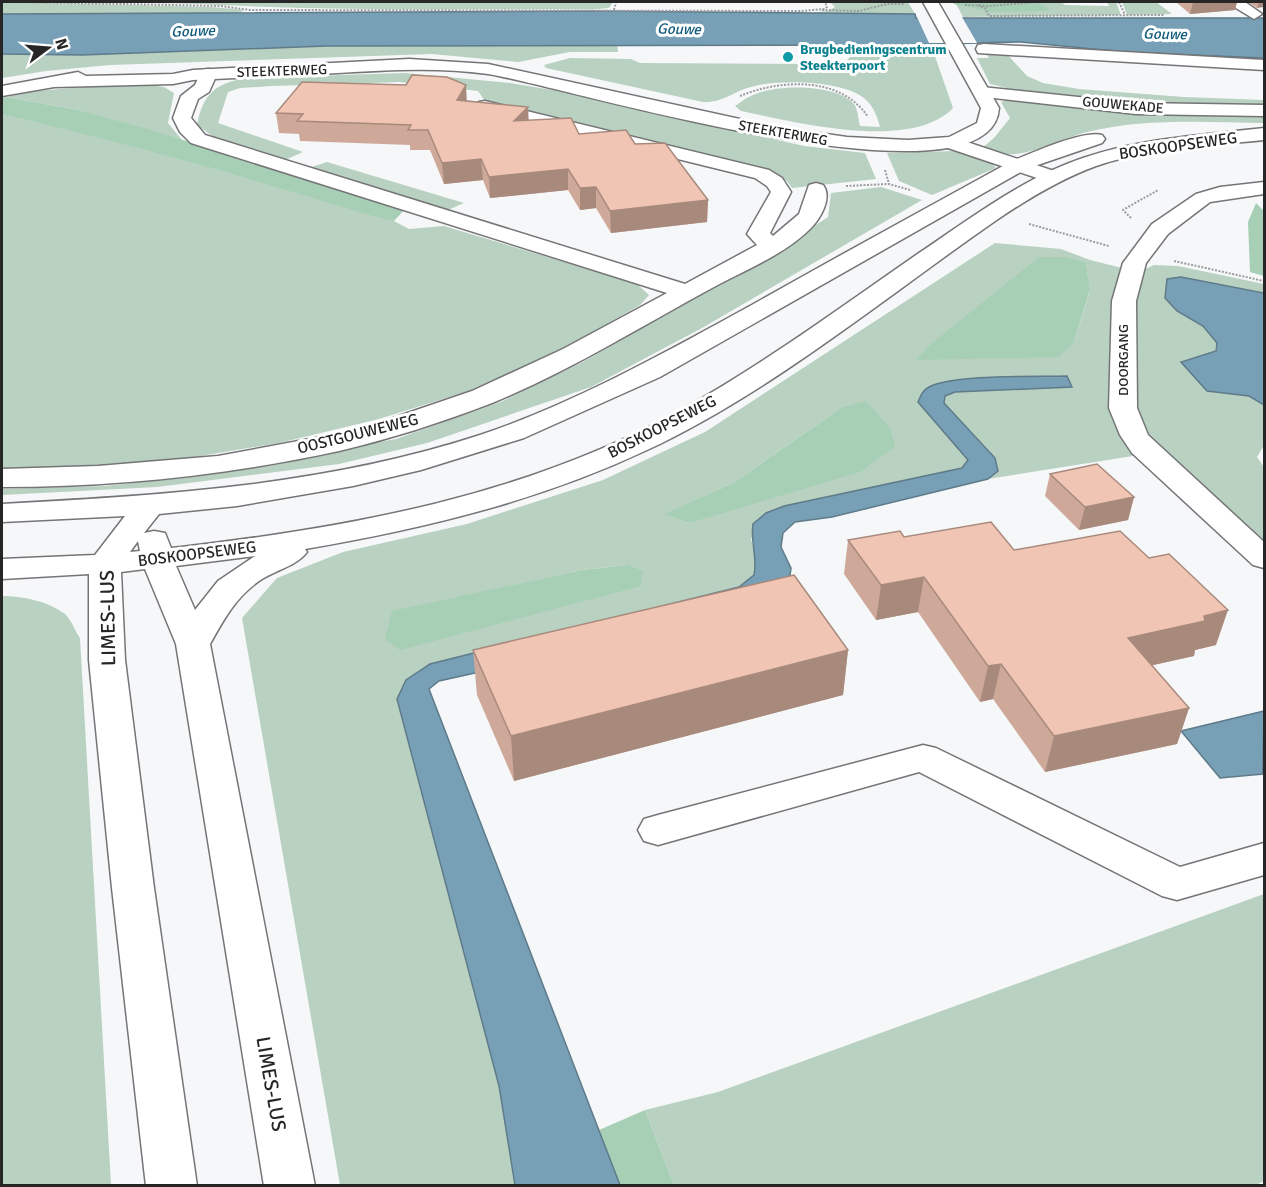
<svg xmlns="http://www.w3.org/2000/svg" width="1266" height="1187" font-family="Signika,sans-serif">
  <rect width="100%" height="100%" fill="#f6f7f9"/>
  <!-- green -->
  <g fill="#b8d1c1" fill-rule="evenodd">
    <path d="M2,2L212,7L244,10L239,13L2,14Z"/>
    <path d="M61,2H613L609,8L598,9C472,9 346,11 220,5C167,2 114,4 61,2Z"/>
    <path d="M830,2H908L915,14L809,13L828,11L835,7Z"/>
    <path d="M955,2H1061L1065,5L1109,6L1107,2H1116L1121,15L963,17Z"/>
    <path d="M1122,2H1156L1172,14L1127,15Z"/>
    <path d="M582,44H617L618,52H570L518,62L432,54L110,65L46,71L2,78V54L82,55L326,46Z"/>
    <path d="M900,45H931L953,108C911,152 794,122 741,111L735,106C740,103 745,98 751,96C773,84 836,83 854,104C858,109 858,119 860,126L880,127C877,116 874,107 865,99C843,80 779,79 751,87C734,91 723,103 703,102L546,68L544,65L570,58L631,59L640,63L833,64L845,62L851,56L902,50Z"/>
    <path d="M985,51L1006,53L1027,76L1043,83L1079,89L1184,97L1264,100V107L1130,105L1019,91L990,84L977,58H989Z"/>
    <path d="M405,73L510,83L558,91L804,146L865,153L876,179L792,188L787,181L768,170L487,104L478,91L400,82L272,86L240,88L228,92L218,123L303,152L283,161L214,137L197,125C203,94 215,84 245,78Z"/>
    <path d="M136,83L164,87L174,93L168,123L182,140L79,110L6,97L35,91Z"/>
    <path d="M1010,99L1234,114L1264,113V123C1206,122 1143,118 1087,132C1053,141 1016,166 982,148L994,138L1010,118L1001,102Z"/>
    <path d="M2,115L86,133L166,155L394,221L409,229L444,226L637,284L649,295L640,305L572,344L478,388L379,419L279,443L188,458L82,467L2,469Z"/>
    <path d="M956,151L990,162L996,168L932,195L899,181L887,153Z"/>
    <path d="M327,162L464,203L448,210L309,168Z"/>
    <path d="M881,187L922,200L702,328L591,387L427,443L339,464L157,487L2,495V489L105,486L179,478L396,439L503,401L583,362L780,249L828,217L831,193Z"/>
    <path d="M995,243L1061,249L1090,260L1122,268L1118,282L1139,455L988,479L998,471L995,458L944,403V396L955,392L1072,387L1067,376C1037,377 953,374 930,387C925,390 922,397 919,402L969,460L962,468L784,506L766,513L751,539L757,563L754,575L739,587L430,664L406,680L397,700L499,1086L515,1185H340L242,618L277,578L343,552L467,524L603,480L705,432ZM1086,264L1090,291L1074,342ZM841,408L689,523L665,514L733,483ZM628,565L392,612L582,570Z"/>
    <path d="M1154,265L1178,266L1264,284V293L1181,277L1177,311L1203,326L1217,343L1207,391L1249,396L1264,405V445L1257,457L1264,467V545L1149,444L1132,408L1133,301L1141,271Z"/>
    <path d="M2,596C22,596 48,601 65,614C71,619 75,631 80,638L111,1185H2Z"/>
    <path d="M1264,894V1181L1256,1185H674L645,1110L718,1092Z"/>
  </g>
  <!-- forest -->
  <g fill="#a7cfb6">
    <path d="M953,2H1038L1051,11L991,12L954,4Z"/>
    <path d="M6,97L79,110L151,130L405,209L394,221L380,218C254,181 130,142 2,115V98Z"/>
    <path d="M1256,203L1264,211V276L1250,272L1248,222Z"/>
    <path d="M1039,257H1066L1086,263L1090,290L1074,342L1059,357L916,360L930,345Z"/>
    <path d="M866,401L890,428L895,447L860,472L689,523L664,514L733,483L841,408Z"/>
    <path d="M628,565L643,571L641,586L400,650L385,639L392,611L582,570Z"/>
    <path d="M645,1110L674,1185H620L599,1130Z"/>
  </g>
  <!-- water -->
  <g fill="#779fb5" stroke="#5f7b8a" stroke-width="1.5">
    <path d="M594,11L915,14L916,18H1264V58L1124,52L1021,42L900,45L326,46L82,55L2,54V14Z"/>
    <path d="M1181,277L1264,293V405L1249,396L1207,391L1181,362L1216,351L1217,343L1203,326L1177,311L1165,298L1167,279Z"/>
    <path d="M1067,376L1072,387L955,392L945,396L944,403L995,458L998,471L988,479L832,517L795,522L783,533L781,547L791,568L789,583L560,654L439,681L429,689L620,1185H515L499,1086L397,699L406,680L430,664L739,587L754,575C758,558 750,542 753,524L766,513L784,506L962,468L968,460L918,402C921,395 922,391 929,387C955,374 1034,377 1067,376Z"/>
    <path d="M1264,711L1263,774L1220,778L1181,731Z"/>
  </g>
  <!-- pier -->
  <path fill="#f6f7f9" d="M917,17H962L977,43H929Z"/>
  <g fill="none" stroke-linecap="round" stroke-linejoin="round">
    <defs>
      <g id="minor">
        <path d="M1229,2H1245L1262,14L1254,19L1231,5Z"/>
        <path d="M984,44L1264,60V70L978,53L976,49L978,45Z"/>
        <path d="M208,69L214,70L217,74L209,92L198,99L191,118L205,135L685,284L757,245L747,234L771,192L767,186L755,178L479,110L476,106L479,102L485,101L769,170L782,178L791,192L770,233L773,236L799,214L809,185L816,183L823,185C833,198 820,219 810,229C784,255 743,271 712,288C640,327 568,372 492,403C443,422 390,439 339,451C228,475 115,487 2,487V469L98,466L218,456L336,434L387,420L472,391L563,349L667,293L191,143L180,132L173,118L181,96L195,85L202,70Z"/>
        <path d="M982,87L1136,103L1264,105V116L1136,114L976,96L973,92L976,88Z"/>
        <path d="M952,137L1060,173L1063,177L1060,181H1046L945,147L942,143L945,139Z"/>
        <path d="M1264,182V194L1210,202L1168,234L1146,263L1136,301L1137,408L1148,435L1264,542V568L1253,565L1132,453L1120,435L1109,408L1112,301L1123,263L1152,224L1196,194L1220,187Z"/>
        <path d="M923,745L936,748L1180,867L1264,843V875L1177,900L1162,896L919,772L658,845L644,841L638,830L644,819L658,815Z"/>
      </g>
      <g id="major">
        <path d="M923,2H938L999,108C992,218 556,84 488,74C438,67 388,70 338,73C290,75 241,78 193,80L173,84L54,87L2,96V86L78,72L86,76L173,74L193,70L409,59L488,64L777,127L847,137L908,140L949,137L977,123L981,108Z"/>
        <path d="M1264,128V140C1208,146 1149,148 1096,166C1061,179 1029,198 998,219C885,297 773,391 647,450C539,501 423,529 305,549L307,552C297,566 273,571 259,581C235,598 224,619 210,644L315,1186H264L176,644L145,569L121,572L125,660L154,888L197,1186H146L112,888L89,660V574L2,579V559L95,555L125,516L2,522V504C164,495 324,486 480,435C575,403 662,354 750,306C837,257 924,209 1012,161C1032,153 1083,130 1102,135L1105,139L1102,143L1026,169L660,377L524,438L421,470L353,486L237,506L159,514L144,533L154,531L165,533L171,548L181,547C354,527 527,495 681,410C764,364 841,307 919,253C971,218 1023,178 1083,158C1141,138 1203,135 1264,128ZM138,541L140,551L130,552ZM255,556L218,581L195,610L176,566Z"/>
      </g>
    </defs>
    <!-- minor casing -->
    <use href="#minor" stroke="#757577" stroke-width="3"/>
    <!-- major casing -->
    <use href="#major" stroke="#757577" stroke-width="3"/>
    <!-- path -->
    <g stroke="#9b9c9e" stroke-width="2" stroke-dasharray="2 1.5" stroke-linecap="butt">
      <path d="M25,2L221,6L250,10L801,11L824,9L827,7L825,2"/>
      <path d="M1119,2L1125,15"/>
      <path d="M965,5L988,6L1038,2"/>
      <path d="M978,5L985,8L989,16L1165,15"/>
      <path d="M614,10L616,2"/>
      <path d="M822,10L859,11L887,4H904"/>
      <path d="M740,96C781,79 841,76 868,117"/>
      <path d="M885,170L889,184"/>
      <path d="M846,186L889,184L910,190"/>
      <path d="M1131,218L1123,210L1158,190"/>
      <path d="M1029,224L1109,246"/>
      <path d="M1174,261L1264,281"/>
    </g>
    <!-- minor -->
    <use href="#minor" fill="#fff" fill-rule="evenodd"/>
    <!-- major -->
    <use href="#major" fill="#fff" fill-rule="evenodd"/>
  </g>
  <!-- wall -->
  <g fill="#cea99a">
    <path d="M1176,2H1237L1235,10L1190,14Z"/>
    <path d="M1248,2H1264L1257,8Z"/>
    <path d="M406,85L467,101L528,121L579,134L635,144L708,200L707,222L611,233L596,208L580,210L568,190L490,198L483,180L444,184L430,150H410V145L300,141L299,134L279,133L276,113Z"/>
    <path d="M1050,474L1134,497L1128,520L1079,530L1045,496Z"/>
    <path d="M904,537L1014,550L1216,645L1195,650L1194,656L1152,665L1189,708L1177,744L1045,772L993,699L980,702L918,612L876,620L844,574L848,540Z"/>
    <path d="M473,650H848L843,695L514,781L477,695Z"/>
  </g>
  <!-- shaded-wall -->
  <g fill="#a88a7d">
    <path d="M1193,2H1237L1235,10L1190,14Z"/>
    <path d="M1259,2H1264V7L1257,8Z"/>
    <path d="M466,85L467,105L457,100Z"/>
    <path d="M528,107L529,126L514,121Z"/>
    <path d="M481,159L483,180L444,184L442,163Z"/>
    <path d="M568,169V190L490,198L489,177Z"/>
    <path d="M596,187V208L580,210V188Z"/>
    <path d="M708,200L707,222L611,233L610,211Z"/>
    <path d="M1134,497L1128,520L1079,530L1085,507Z"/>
    <path d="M924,577L918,612L876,620L881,585Z"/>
    <path d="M1228,610L1216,645L1195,650L1194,656L1118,673L1128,638L1204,616Z"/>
    <path d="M848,650L843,695L514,781L511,736Z"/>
    <path d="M1001,664L993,699L980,702L988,666Z"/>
    <path d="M1189,708L1177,744L1045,772L1054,736Z"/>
  </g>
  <!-- building -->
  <g fill="#f0c5b3" stroke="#a88a7d" stroke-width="1.5">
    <path d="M412,75L447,77L466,85L457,100L528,107L514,121L571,118L579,134L626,130L635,144L665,143L708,200L610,211L596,187L580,188L568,169L489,177L481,159L442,163L428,130H408L411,125L297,121L303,114L276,113L302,82L406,85Z"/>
    <path d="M1097,464L1134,497L1085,507L1050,474Z"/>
    <path d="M991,522L1014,550L1120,531L1149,558L1169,554L1228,610L1204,616L1205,621L1128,638L1189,708L1054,736L1001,664L988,666L924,577L881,585L848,540L900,531L904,537Z"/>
    <path d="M794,575L848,650L511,736L473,650Z"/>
  </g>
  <!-- markers -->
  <circle fill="#0f9aa8" stroke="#fff" stroke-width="2" cx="788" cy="57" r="6"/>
  <g text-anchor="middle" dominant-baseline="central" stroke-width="6" stroke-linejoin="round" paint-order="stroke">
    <!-- far-culture labels -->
    <g font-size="14" font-weight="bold" fill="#0d838f" stroke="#fff" text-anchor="start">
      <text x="800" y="49">Brugbedieningscentrum<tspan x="800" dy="16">Steekterpoort</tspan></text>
    </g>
    <!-- far-street labels -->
    <g font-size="14" fill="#262627" stroke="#fff">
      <text transform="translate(282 71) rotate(-2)">STEEKTERWEG</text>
      <text transform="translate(1123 105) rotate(5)">GOUWEKADE</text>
      <text transform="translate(783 133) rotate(10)">STEEKTERWEG</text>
      <text transform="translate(1123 360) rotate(-90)">DOORGANG</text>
    </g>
    <!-- far-water labels -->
    <g font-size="15" font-style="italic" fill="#125c7c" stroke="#fff">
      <text transform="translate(679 29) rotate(1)">Gouwe</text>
      <text transform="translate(193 31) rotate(-2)">Gouwe</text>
      <text transform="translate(1165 34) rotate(1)">Gouwe</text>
    </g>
    <!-- street labels -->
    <g font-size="16" fill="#262627" stroke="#fff">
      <text transform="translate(1178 146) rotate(-8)">BOSKOOPSEWEG</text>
      <text transform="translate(662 427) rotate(-27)">BOSKOOPSEWEG</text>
      <text transform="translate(358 434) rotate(-14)">OOSTGOUWEWEG</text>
      <text transform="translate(197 554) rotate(-7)">BOSKOOPSEWEG</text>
    </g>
    <!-- near-street labels -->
    <g font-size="20" fill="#262627" stroke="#fff">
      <text transform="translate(108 618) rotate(-91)">LIMES-LUS</text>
      <text transform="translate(271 1084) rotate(80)">LIMES-LUS</text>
    </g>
  </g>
  <!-- border -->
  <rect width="1266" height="1187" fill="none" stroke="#262627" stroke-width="6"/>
  <!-- north arrow -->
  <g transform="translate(48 48) rotate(74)" stroke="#ffffff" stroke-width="4.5" paint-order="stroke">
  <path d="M0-4.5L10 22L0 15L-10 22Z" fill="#262627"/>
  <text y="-9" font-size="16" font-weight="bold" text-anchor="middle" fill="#262627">N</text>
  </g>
</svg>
